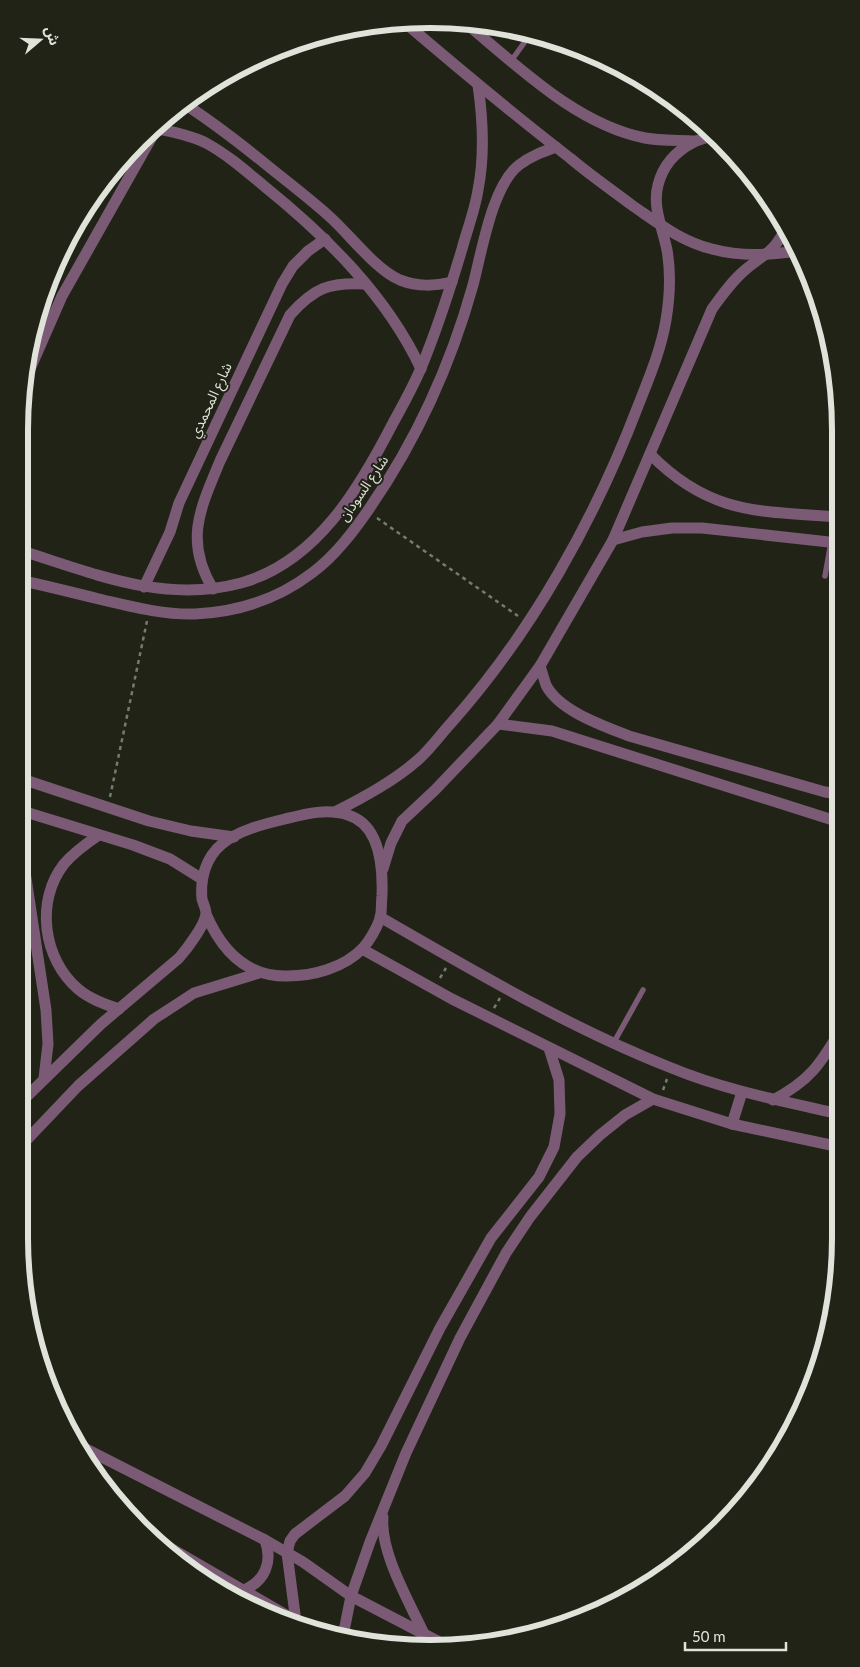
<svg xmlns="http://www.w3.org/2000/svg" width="860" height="1667" font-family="Lato,'Noto Sans Arabic',sans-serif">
  <rect width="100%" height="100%" fill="#202316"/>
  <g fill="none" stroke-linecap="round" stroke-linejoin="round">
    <!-- path -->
    <g stroke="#777a6f" stroke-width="2.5" stroke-dasharray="4 4" stroke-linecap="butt">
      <path d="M377,518L518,616"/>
      <path d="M110,797L147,621"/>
      <path d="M440,978L446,968"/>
      <path d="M494,1008L500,998"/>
      <path d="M663,1090L667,1079"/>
    </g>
    <!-- lane -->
    <g stroke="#7b5a76" stroke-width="5.5">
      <path d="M511,61L532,32"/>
      <path d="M825,576L831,542"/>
      <path d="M613,1044L643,990"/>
    </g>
    <!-- street -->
    <g stroke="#7b5a76" stroke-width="11">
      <path d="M403,21C458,68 513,114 570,158C590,175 612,190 633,206C658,223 682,242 712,249C741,257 769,255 798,251"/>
      <path d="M463,21C517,65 575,124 645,138C661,141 679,140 695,141"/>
      <path d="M183,103C211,121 237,141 263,162C285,180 309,198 330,217C350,235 376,270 400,280C418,287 434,286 452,282"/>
      <path d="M152,128C170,131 190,135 206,143C228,155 246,171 264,186C327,237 387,296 421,369"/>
      <path d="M23,385L62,296L162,119"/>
      <path d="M650,454C710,515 759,511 838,517"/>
      <path d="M613,540L642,532L672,528H702L838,543"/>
      <path d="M19,550C93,573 163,604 241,583C317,562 360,487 393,423C403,405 413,387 421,368C437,330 450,289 462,249C467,230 475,210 478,190C485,155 483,120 478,85"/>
      <path d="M19,580C47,586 75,593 103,600C133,607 164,615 195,614C238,612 278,599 312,573C335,556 353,532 369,509C416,441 451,364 473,285C482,251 492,186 519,165C531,156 542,152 556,147"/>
      <path d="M144,587L170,532L179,503L282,284L293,266L308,251L325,239"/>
      <path d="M213,589C184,541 200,509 220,461L290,315C314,288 329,282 365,284"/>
      <path d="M540,666C542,672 544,679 546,685C559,711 604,726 629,736L825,792L839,794"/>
      <path d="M498,724L552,731L839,822"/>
      <path d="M19,778L149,821L191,831L234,837"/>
      <path d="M19,810L133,845L170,859L202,879"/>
      <path d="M335,812C364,797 394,781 419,759C431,748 441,734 452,722C532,632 595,519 638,406C649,378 661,350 666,320C670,296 671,273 667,250C663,229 652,207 658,185C663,165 676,151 694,142C700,139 707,138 713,135"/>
      <path d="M99,835C87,843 74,852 64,864C35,901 43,959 78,989C90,999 104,1004 119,1009"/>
      <path d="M19,860L26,878L46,1010L48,1044L44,1078"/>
      <path d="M383,869L391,843L402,821L435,790L498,724L540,666L613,540L712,309C722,295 732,281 745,270C764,254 775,252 786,227"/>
      <path d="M380,917C474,971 568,1027 669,1067C724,1090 782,1101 840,1114"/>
      <path d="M362,949L452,999L653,1099L732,1124L840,1147"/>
      <path d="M773,1100C809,1081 820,1065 840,1031"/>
      <path d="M19,1104L101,1024L179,958C186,950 206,924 206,913C206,909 203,903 202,899C200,878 206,857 222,844C239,830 264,824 285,819C305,814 327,808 348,815C381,825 383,868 382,896C381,903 382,912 380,919C376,929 370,940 363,948C344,968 313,976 287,976C246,977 221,949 206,914"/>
      <path d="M732,1124L742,1092"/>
      <path d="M19,1148L78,1086L154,1019L194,993L259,973"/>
      <path d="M840,1160V1216"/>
      <path d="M82,1447L265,1540L303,1562L351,1596L447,1646"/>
      <path d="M383,1517C380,1553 409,1601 424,1634V1644"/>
      <path d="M167,1546L300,1623"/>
      <path d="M244,1590C265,1581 273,1562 265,1540"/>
      <path d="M296,1622L287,1553L290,1541L295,1534L345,1496L365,1473L381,1446L440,1328L491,1238L539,1177L554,1147L560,1114L559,1080L549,1048"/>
      <path d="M343,1636L351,1596L370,1542L406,1453L460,1338L506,1253L530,1217L577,1157L600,1135L625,1115L653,1099"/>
    </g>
  </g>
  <g text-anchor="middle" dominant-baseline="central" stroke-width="4" stroke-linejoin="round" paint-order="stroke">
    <!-- street labels -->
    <g font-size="14" fill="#e0e3da" stroke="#202316">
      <text transform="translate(210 400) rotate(-65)">شارع المحمدي</text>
      <text transform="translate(363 488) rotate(-56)">شارع السودان</text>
    </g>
  </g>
  <!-- crop -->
  <path d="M0 0H860V1667H0ZM430 28H430A402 402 0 0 1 832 430V1238A402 402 0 0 1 430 1640H430A402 402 0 0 1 28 1238V430A402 402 0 0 1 430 28Z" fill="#202316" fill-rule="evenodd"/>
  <path fill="none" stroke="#e0e3da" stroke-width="6" d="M430 28H430A402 402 0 0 1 832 430V1238A402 402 0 0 1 430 1640H430A402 402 0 0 1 28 1238V430A402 402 0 0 1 430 28Z"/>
  <!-- north arrow -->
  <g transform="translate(40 40) rotate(71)" stroke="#202316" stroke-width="4" paint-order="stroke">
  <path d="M0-4L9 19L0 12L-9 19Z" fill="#e0e3da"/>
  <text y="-8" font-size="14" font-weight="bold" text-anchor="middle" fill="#e0e3da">ش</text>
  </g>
  <!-- scale -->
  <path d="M685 1642v8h101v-8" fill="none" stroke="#e0e3da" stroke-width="2.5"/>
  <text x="692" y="1642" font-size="15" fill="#e0e3da" stroke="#202316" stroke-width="4" paint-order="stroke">50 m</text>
</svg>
